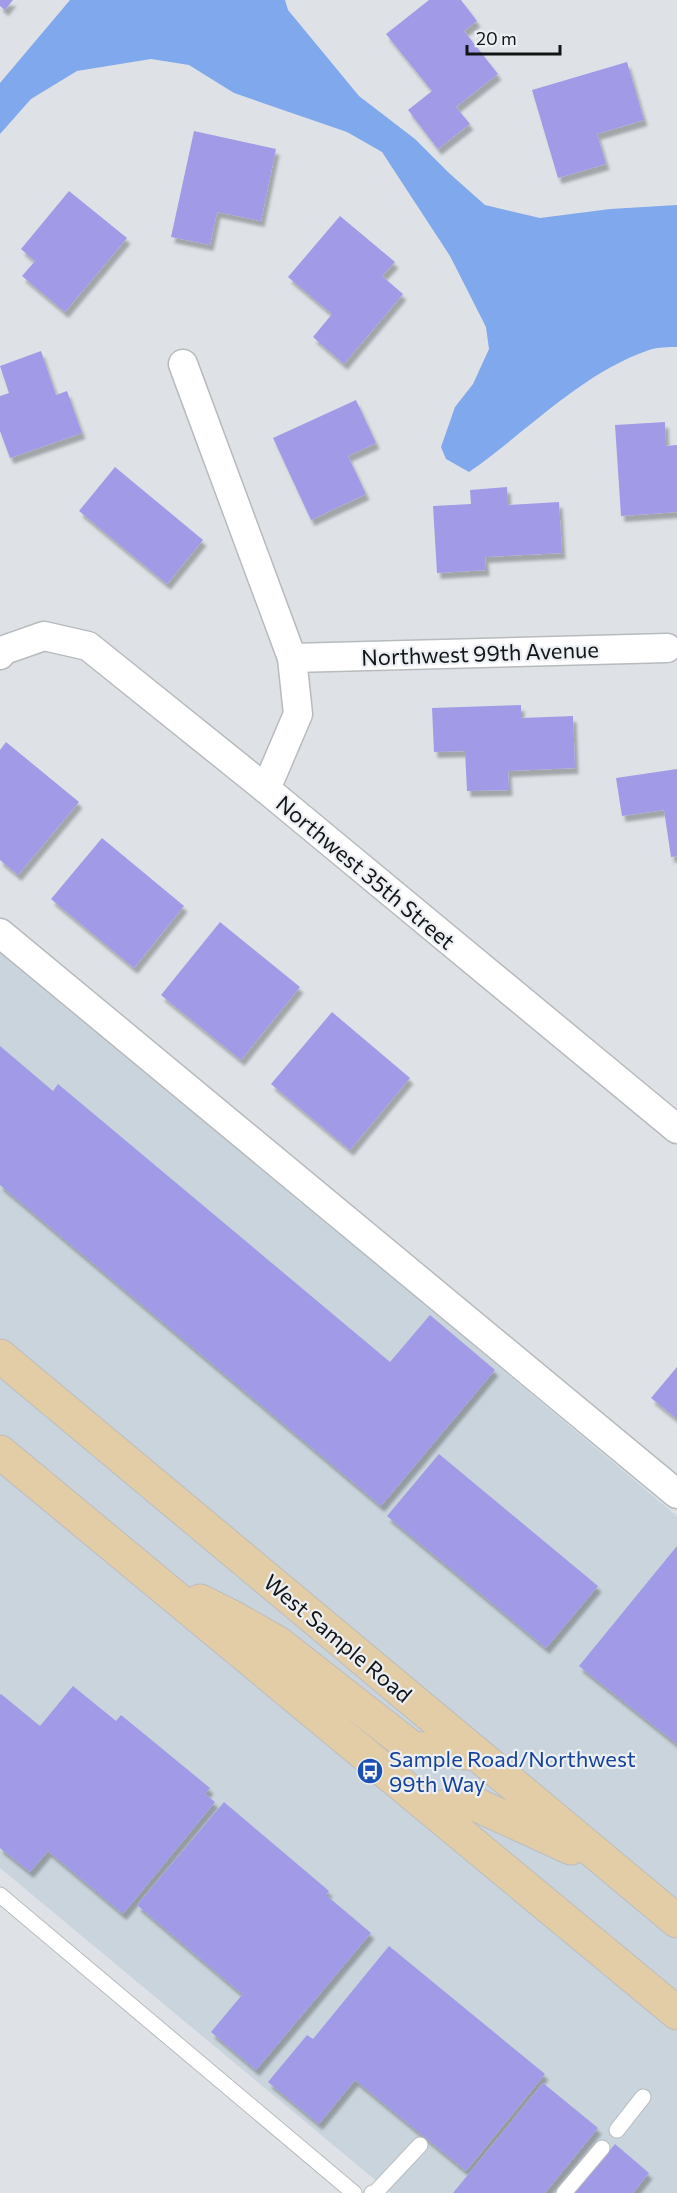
<svg xmlns="http://www.w3.org/2000/svg" width="677" height="2193" font-family="Commissioner,sans-serif">
  <defs>
    <filter id="shadow"><feDropShadow dx="3.5" dy="6" stdDeviation="1.5" flood-color="#0004"/></filter>
  </defs>
  <rect width="100%" height="100%" fill="#dee2e6"/>
  <!-- built -->
  <path fill="#cad4dc" d="M0,949L677,1516V2193H391L0,1868Z"/>
  <!-- water -->
  <path fill="#80a8ec" d="M70,0H285L288,10L359,96L415,139L449,173L485,205L540,218L610,209L677,205V347C668,347 658,347 649,350C580,374 528,431 469,472L446,459L441,447L455,407L473,384L489,349L486,327L450,256L382,152L347,132L234,93L189,65L151,59L77,71L31,99L0,134V83Z"/>
  <!-- building -->
  <g fill="#a19be7" filter="url(#shadow)">
    <path d="M0,0H13L5,10L0,6Z"/>
    <path d="M429,0H461L477,21L464,31L498,74L456,107L470,124L438,149L408,110L432,91L386,34Z"/>
    <path d="M627,62L644,120L597,134L606,164L558,178L532,90Z"/>
    <path d="M194,131L276,149L261,221L217,212L210,245L171,237Z"/>
    <path d="M69,191L127,238L65,312L22,276L35,261L21,249Z"/>
    <path d="M340,216L395,262L382,276L403,294L344,364L313,337L332,314L288,277Z"/>
    <path d="M41,351L56,395L67,391L82,433L10,458L0,431V396L9,393L0,366Z"/>
    <path d="M356,400L376,443L348,456L366,494L311,520L273,438Z"/>
    <path d="M665,422L666,446L677,445V512L621,516L615,425Z"/>
    <path d="M115,467L203,540L167,584L79,511Z"/>
    <path d="M507,487L508,505L559,502L562,553L485,557L486,570L437,573L433,506L471,504L470,490Z"/>
    <path d="M521,705V718L573,716L575,768L508,771L509,790L467,791L465,751L434,752L432,708Z"/>
    <path d="M6,742L79,802L18,875L0,860V750Z"/>
    <path d="M677,769V856L671,857L664,810L622,816L616,778Z"/>
    <path d="M102,838L184,906L134,968L51,899Z"/>
    <path d="M220,922L300,987L241,1060L161,995Z"/>
    <path d="M332,1012L410,1078L350,1150L271,1084Z"/>
    <path d="M0,1046L53,1091L58,1084L390,1362L430,1315L495,1370L381,1506L0,1185Z"/>
    <path d="M677,1367V1419L651,1398Z"/>
    <path d="M439,1454L598,1586L546,1648L387,1516Z"/>
    <path d="M677,1546V1744L579,1666Z"/>
    <path d="M73,1686L116,1721L121,1715L210,1788L205,1794L215,1802L123,1914L48,1851L30,1872L0,1848V1695L1,1694L40,1726Z"/>
    <path d="M224,1802L329,1891L326,1895L371,1933L256,2070L211,2032L247,1989L242,1994L137,1905Z"/>
    <path d="M389,1946L545,2074L466,2171L355,2080L319,2124L268,2082L307,2035L313,2039Z"/>
    <path d="M543,2083L598,2128L545,2193H453Z"/>
    <path d="M615,2144L649,2173L633,2193H574Z"/>
  </g>
  <g fill="none" stroke-linecap="round" stroke-linejoin="round">
    <defs>
      <g id="lane">
        <path d="M0,1895L354,2193"/>
        <path d="M617,2130L643,2097"/>
        <path d="M372,2193L376,2192L420,2145"/>
        <path d="M564,2193L602,2148"/>
      </g>
      <g id="street">
        <path d="M183,364L292,658L298,714L266,789"/>
        <path d="M0,655L4,650L44,636L88,646L266,789L677,1129"/>
        <path d="M292,658L667,648"/>
        <path d="M0,933L677,1494"/>
      </g>
      <g id="primary">
        <path d="M0,1356L677,1921"/>
        <path d="M0,1452L677,2013"/>
        <path d="M200,1601L236,1619L278,1643L412,1748L477,1754"/>
        <path d="M433,1809L451,1805H477L571,1848"/>
      </g>
    </defs>
    <!-- lane casing -->
    <use href="#lane" stroke="#b7bbbe" stroke-width="17"/>
    <!-- street casing -->
    <use href="#street" stroke="#b7bbbe" stroke-width="31"/>
    <!-- primary casing -->
    <use href="#primary" stroke="#bdbdbd" stroke-width="35"/>
    <!-- lane -->
    <use href="#lane" stroke="#fff" stroke-width="15"/>
    <!-- street -->
    <use href="#street" stroke="#fff" stroke-width="28"/>
    <!-- primary -->
    <use href="#primary" stroke="#e3cda7" stroke-width="33"/>
  </g>
  <!-- icons -->
  <defs>
    <symbol id="bus-disc" viewBox="-11 -11 22 22"><circle r="9.5" fill="#1a4fb4" stroke="#eceff3"/><path d="M-5-6H5V4H4V6H2V4H-2V6H-4V4H-5ZM-3.5-4V0h7V-4ZM-3.5 1.2v1.5H-2V1.2ZM2 1.2v1.5H3.5V1.2Z" fill="#fff"/></symbol>
  </defs>
  <g fill-rule="evenodd">
    <use href="#bus-disc" x="355" y="1756" width="30" height="30"/>
  </g>
  <g text-anchor="middle" dominant-baseline="central" stroke-width="4.5" stroke-linejoin="round" paint-order="stroke">
    <!-- street labels -->
    <g font-size="22" fill="#121415" stroke="#eceff3">
      <text transform="translate(480 653) rotate(-2)">Northwest 99th Avenue</text>
      <text transform="translate(366 872) rotate(40)">Northwest 35th Street</text>
      <text transform="translate(338 1638) rotate(40)">West Sample Road</text>
    </g>
    <!-- transit labels -->
    <g font-size="22" fill="#164399" stroke="#eceff3" text-anchor="start">
      <text x="389" y="1758">Sample Road/Northwest<tspan x="389" dy="25">99th Way</tspan></text>
    </g>
  </g>
  <!-- scale -->
  <path d="M467 45v9h93v-9" fill="none" stroke="#121415" stroke-width="3"/>
  <text x="476" y="45" font-size="18" fill="#121415" stroke="#eceff3" stroke-width="4.5" paint-order="stroke">20 m</text>
</svg>
